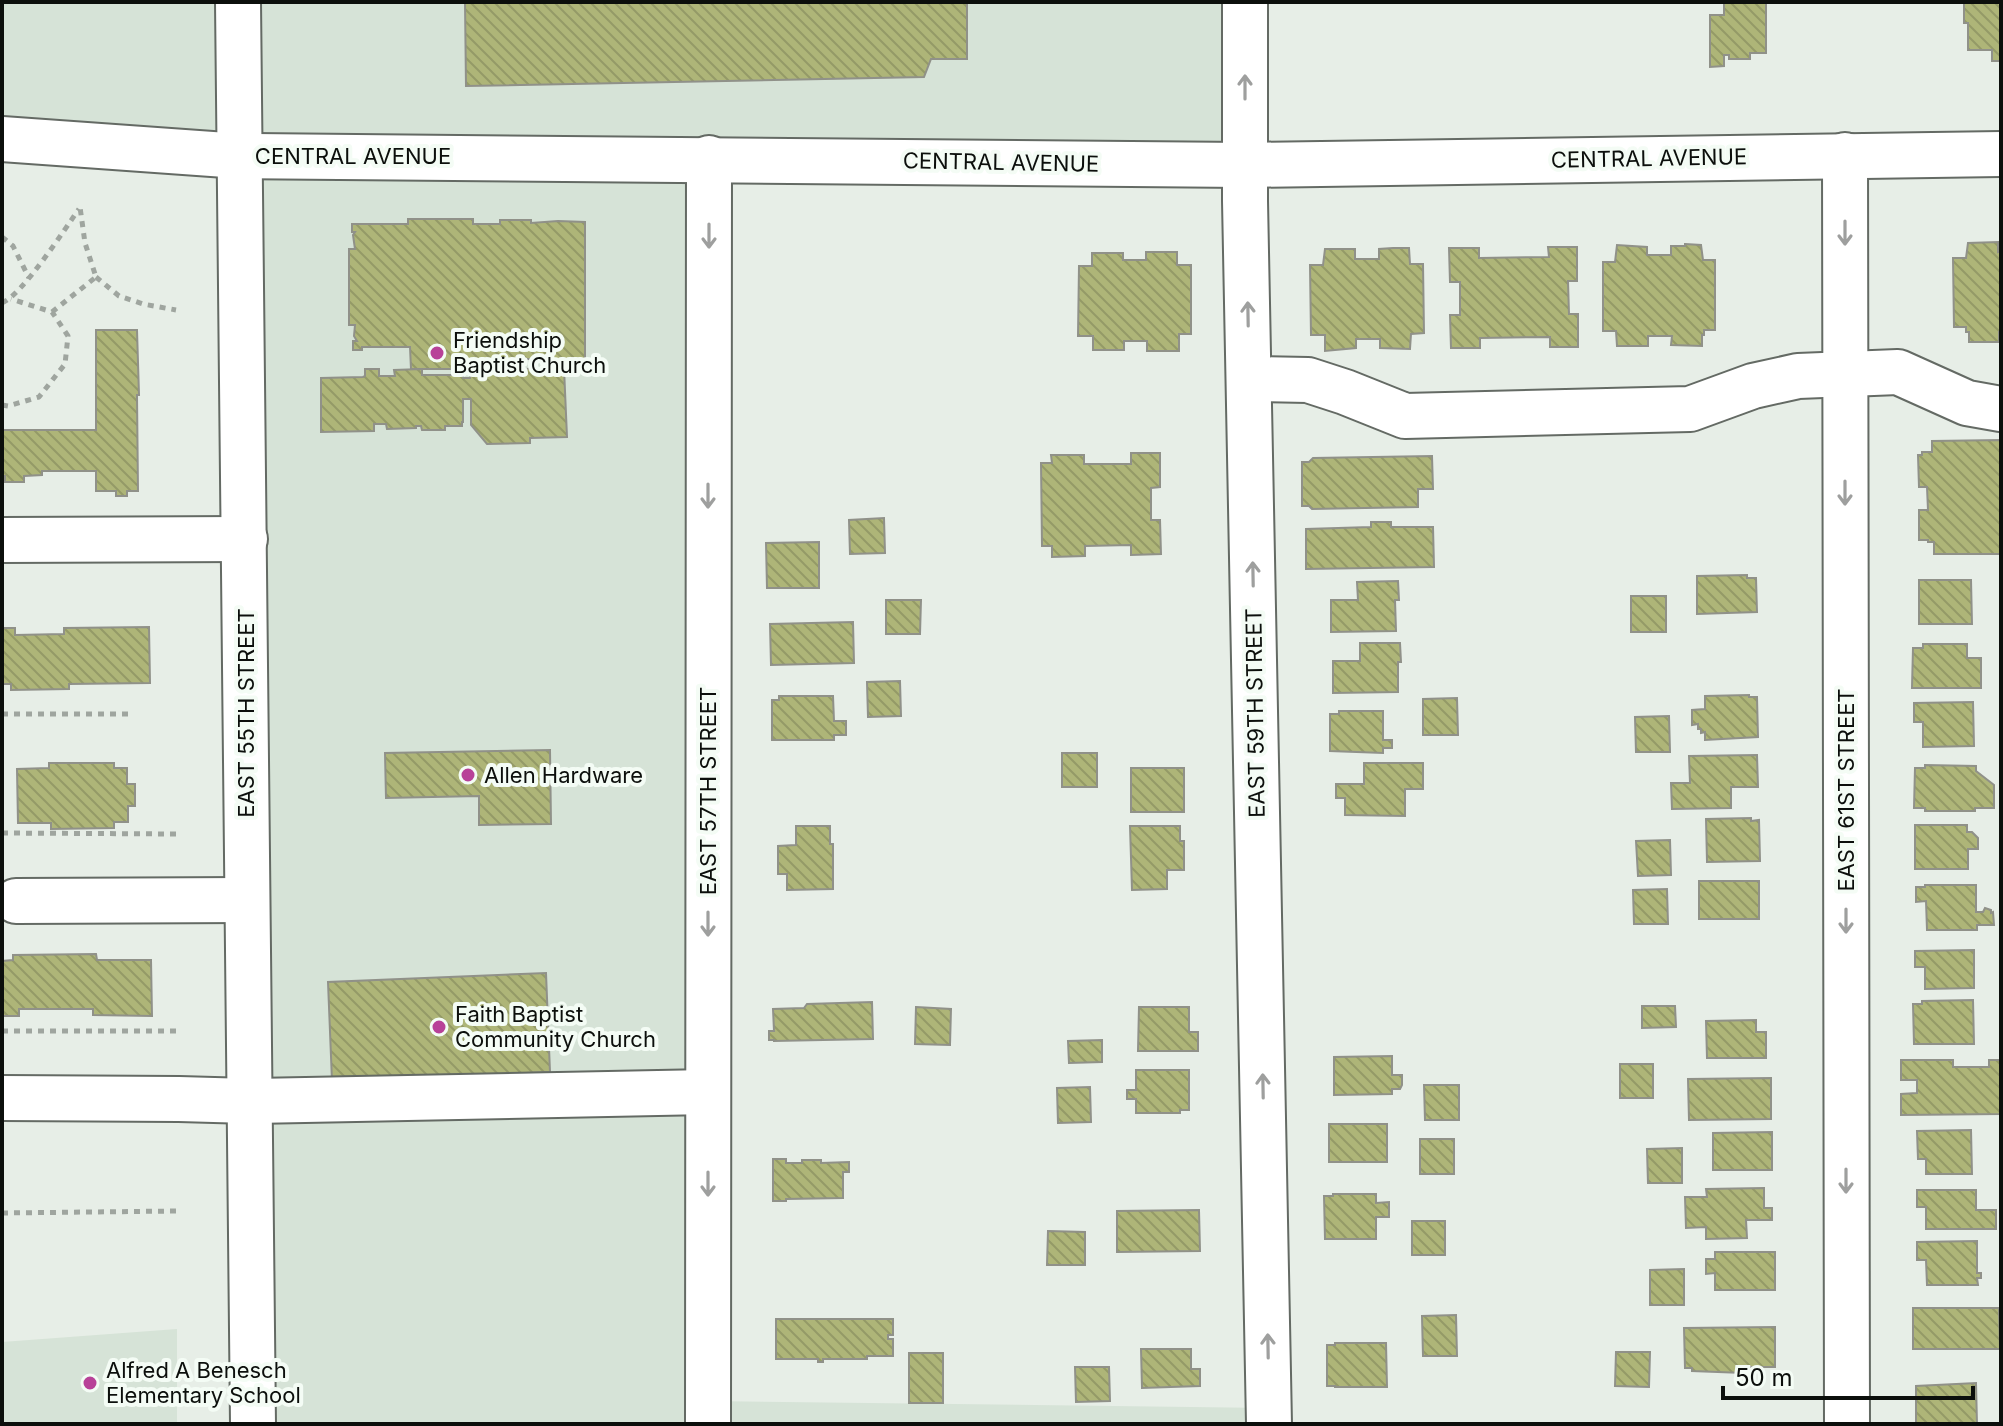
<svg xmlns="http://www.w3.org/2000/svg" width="2003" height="1426" font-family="Inter,sans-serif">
  <defs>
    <pattern id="building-back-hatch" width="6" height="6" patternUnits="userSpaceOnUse" patternTransform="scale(2)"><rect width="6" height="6" fill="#aeb578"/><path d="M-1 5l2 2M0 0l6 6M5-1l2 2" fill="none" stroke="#949a67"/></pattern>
  </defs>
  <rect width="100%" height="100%" fill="#e7eee7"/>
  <!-- built -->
  <g fill="#d6e3d7">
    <path d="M2,2H1245V165L709,159L708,1401L1269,1408V1424H253L240,156L2,139Z"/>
    <path d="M177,1329V1424H2V1342Z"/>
  </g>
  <!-- building -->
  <g fill="url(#building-back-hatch)" stroke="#909189" stroke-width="2">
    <path d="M465,2H967V59H931L924,77L466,86Z"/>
    <path d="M1724,2H1766V53H1750V59H1729V55H1724V66L1710,67V15H1724Z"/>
    <path d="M1967,2H2001V61H1992V50H1968V23H1964V3Z"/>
    <path d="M408,219H473V224H500V220H531V223L558,221L585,222V359H505V369H411L410,347H362V350H353V341H357L354,336L355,325H349V249H355L353,235L355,232H352V224H408Z"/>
    <path d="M1998,242V252L2001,251V332H1999V342H1969V332H1966V327H1954L1953,258H1966L1968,243Z"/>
    <path d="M1685,244L1701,245L1703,260H1715V330H1704V335H1702V346L1671,345L1672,336H1648V346H1617L1616,331H1603V262H1615L1617,245L1647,247V255H1671V246H1685Z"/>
    <path d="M1548,247H1577V281H1568L1569,314H1578V347H1550V337L1480,338V348H1451L1450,315H1460V282H1450L1449,248H1479V258L1549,257Z"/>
    <path d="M1393,248H1409L1410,264H1423L1424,333L1411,334L1410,349L1380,348V339H1356V348L1325,351V335H1311L1310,265H1323L1325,249H1355V259H1379V249Z"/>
    <path d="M1146,252H1177V265H1191V334H1179V351H1147V341H1124V350H1093V336H1078L1079,266H1092V253H1123V260H1146Z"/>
    <path d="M96,330H137L139,395H137L138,491H127V496H116V491H96V471H42V475L24,476V482H5V476H2V430H96Z"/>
    <path d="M564,368L567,437L530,438V443L487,444L471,425V399H463V422H462V426H445V430H422L421,426H416V428L387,429L386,424H374V431L321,432V378L363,377L365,376V369H379V376H395L394,370L422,369V375H463V378H470V374L521,372V369Z"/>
    <path d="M2001,440V554H1934V542H1928V540H1919V510H1928L1927,487H1919L1918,455H1922V452H1932V441Z"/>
    <path d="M1131,453H1160V487L1151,488V520H1160L1161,554L1131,555V545L1085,546V556L1052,557V546H1042L1041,463H1052L1051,455H1084V464H1131Z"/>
    <path d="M1432,456L1433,489H1418V507L1312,509L1309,506H1302V462H1309L1313,458Z"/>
    <path d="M884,518L885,553L850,554L849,520Z"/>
    <path d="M1371,522H1391V527H1433L1434,567L1306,569V529L1371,527Z"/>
    <path d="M819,542V588H767L766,543Z"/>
    <path d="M1747,575V578H1756L1757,612L1697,614V576Z"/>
    <path d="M1919,580H1971L1972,624H1919Z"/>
    <path d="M1398,581L1399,600H1395L1396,631L1331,632V600H1358L1357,582Z"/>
    <rect x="1631" y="596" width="35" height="36"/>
    <path d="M886,600H921L920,634H886Z"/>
    <path d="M853,622L854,663L771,665L770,624Z"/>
    <path d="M149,627L150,683L69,684V689L11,690V684H2V628H15V635L64,634V628Z"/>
    <path d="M1360,643H1400L1401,662H1398V692L1333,693V661H1360Z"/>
    <path d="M1923,644H1967V658H1981V688H1912L1913,648H1923Z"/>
    <path d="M900,681L901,716L868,717L867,682Z"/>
    <path d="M1749,695V697H1757L1758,737L1705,740V732L1701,733V729H1698V724L1692,725V710L1705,709V696Z"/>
    <path d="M779,696H833L834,721H846V735H834V740H772V700H779Z"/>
    <path d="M1457,698L1458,735H1423V699Z"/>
    <path d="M1973,702L1974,746L1923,747V722H1914V703Z"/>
    <path d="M1339,711H1383V740H1392V748H1383V753L1330,751V714H1339Z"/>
    <path d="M1669,716L1670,752H1636L1635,717Z"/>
    <path d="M550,750L551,824L479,825V796L386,798L385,753Z"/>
    <rect x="1062" y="753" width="35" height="34"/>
    <path d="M1757,755L1758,787H1731V808L1672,809L1671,783H1690L1689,756Z"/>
    <path d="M49,763H114V768H127V784H135V806H128V822H114V828L51,829V823H18L17,769L49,768Z"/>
    <path d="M1364,763H1423V789H1405V816L1345,815V798H1336V784H1364Z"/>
    <path d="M1925,765L1976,766V771L1994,785V808H1975V811H1925V808H1914L1915,768H1925Z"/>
    <rect x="1131" y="768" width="53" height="44"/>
    <path d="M1751,818V821L1759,820L1760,861L1707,862L1706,819Z"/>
    <path d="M1915,825H1967V832H1972L1978,838V849H1968V869H1915Z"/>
    <path d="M796,826H830V844H833V889L787,890V874H778V846L796,845Z"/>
    <path d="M1130,826H1180V841H1184V870H1167V889L1132,890Z"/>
    <path d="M1670,840L1671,875L1638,876L1636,841Z"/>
    <rect x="1699" y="881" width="60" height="38"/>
    <path d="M1925,885H1976V912H1983L1985,908L1991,910V913L1993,912L1994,925H1977V930H1927L1926,901L1916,902V887H1925Z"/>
    <path d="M1667,889L1668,924H1634L1633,890Z"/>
    <path d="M1974,950V988L1925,989V967H1915V951Z"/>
    <path d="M96,954L97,960H151L152,1016L93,1015V1009H19V1016H2V961L13,960V955Z"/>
    <path d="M546,973L550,1072L332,1081L328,982Z"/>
    <path d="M1973,1000L1974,1044H1914L1913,1004H1922V1001Z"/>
    <path d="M872,1002L873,1039L774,1041V1040H769V1031H774L773,1009L804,1008L807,1004Z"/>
    <path d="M1642,1006H1675L1676,1027L1642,1028Z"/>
    <path d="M916,1007L951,1009L950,1045L915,1044Z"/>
    <path d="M1139,1007H1189V1032H1198V1051H1138Z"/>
    <path d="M1756,1020V1032H1766V1058H1707L1706,1021Z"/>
    <path d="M1102,1040V1062L1069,1063L1068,1041Z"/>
    <path d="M1392,1056V1075H1402V1085L1400,1089H1392V1094L1334,1095V1057Z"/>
    <path d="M1901,1060H1953V1067H1989V1060H2001V1114L1901,1115V1094L1917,1093V1080H1901Z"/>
    <rect x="1620" y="1064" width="33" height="34"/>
    <path d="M1136,1070H1189V1110H1180V1113H1136V1099H1127V1090H1136Z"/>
    <path d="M1771,1078V1119L1689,1120L1688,1079Z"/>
    <path d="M1424,1085H1459V1120H1425Z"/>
    <path d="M1090,1087L1091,1122L1058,1123L1057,1088Z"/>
    <rect x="1329" y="1124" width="58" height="38"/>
    <path d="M1971,1130L1972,1174H1926V1159H1918L1917,1131Z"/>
    <path d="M1772,1132V1170H1713V1133Z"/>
    <rect x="1420" y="1139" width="34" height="35"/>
    <path d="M1682,1148V1183H1648L1647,1149Z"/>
    <path d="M773,1159H786V1163H802V1160H821V1163L849,1162V1172H843V1198L786,1199V1201H773Z"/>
    <path d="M1764,1188V1208H1772V1220H1746L1747,1238L1706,1239V1227L1686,1228L1685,1197H1707L1706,1189Z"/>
    <path d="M1917,1190H1976V1210H1996V1229H1926V1207H1917Z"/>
    <path d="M1333,1194H1376V1203L1389,1202V1217H1376V1239H1325L1324,1196H1333Z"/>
    <path d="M1199,1210L1200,1251L1117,1252V1211Z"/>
    <rect x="1412" y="1221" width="33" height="34"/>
    <path d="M1048,1231L1085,1232V1265H1047Z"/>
    <path d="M1977,1241V1273H1981V1278H1977L1978,1285H1927L1926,1260H1917V1242Z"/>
    <path d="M1715,1252H1775V1290H1715V1273L1706,1274V1259H1715Z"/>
    <path d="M1684,1269V1305H1650V1270Z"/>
    <path d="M1913,1308H1999L2000,1349H1913Z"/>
    <path d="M1456,1315L1457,1356H1423L1422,1316Z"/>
    <path d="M776,1319H893V1335H888V1339H893V1356H867V1359H823V1362H818V1359H776Z"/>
    <path d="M1775,1327V1367H1743V1373L1692,1371V1368H1685L1684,1328Z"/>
    <path d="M1335,1343H1386L1387,1387H1335V1386H1327V1345H1335Z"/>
    <path d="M1141,1349H1191V1369H1200V1386L1142,1388Z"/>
    <path d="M1616,1352H1650L1649,1387L1615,1386Z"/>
    <rect x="909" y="1353" width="34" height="50"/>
    <path d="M1075,1367H1109L1110,1401L1076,1402Z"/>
    <path d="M1976,1383L1977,1424H1916V1386Z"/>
  </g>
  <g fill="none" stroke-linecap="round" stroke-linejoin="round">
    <defs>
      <g id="minor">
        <path d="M1245,2V201L1269,1424"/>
        <path d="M2,139L240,156L1245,165L2001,154"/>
        <path d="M1845,155L1847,1424"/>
        <path d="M1249,379L1308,380L1345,392L1405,416L1690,409L1753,386L1798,376L1898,372L1967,403L2001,409"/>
        <path d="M2,540L245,539"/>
        <path d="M16,901L247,900"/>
        <path d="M2,1098L179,1099L249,1101L708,1092"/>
        <path d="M708,1424L709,158"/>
      </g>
      <path id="major" d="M238,2L253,1424"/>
    </defs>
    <!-- minor casing -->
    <use href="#minor" stroke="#646a64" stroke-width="48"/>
    <!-- major casing -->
    <use href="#major" stroke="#646a64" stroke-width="48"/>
    <!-- path -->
    <g stroke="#9fa59f" stroke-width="5" stroke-dasharray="6 6" stroke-linecap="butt">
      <path d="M2,237L13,246L29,278"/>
      <path d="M96,277L119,296L143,304L176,310"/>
      <path d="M2,303C23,294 64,230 79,209"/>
      <path d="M52,312L96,277L85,243L80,207"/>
      <path d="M2,405L8,406L39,397L65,364L68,336L52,312L11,299"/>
      <path d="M2,714H132"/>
      <path d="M2,833L178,834"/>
      <path d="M2,1031H179"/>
      <path d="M2,1213L179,1211"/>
    </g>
    <!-- minor -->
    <use href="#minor" stroke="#fff" stroke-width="44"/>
    <!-- major -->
    <use href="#major" stroke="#fff" stroke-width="44"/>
  </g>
  <!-- one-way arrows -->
  <defs><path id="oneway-shaft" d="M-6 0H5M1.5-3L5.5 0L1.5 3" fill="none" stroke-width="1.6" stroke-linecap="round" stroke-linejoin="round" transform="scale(2)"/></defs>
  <g stroke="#9e9f9e">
    <use href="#oneway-shaft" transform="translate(1245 87) rotate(-90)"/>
    <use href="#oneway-shaft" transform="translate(1845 233) rotate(90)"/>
    <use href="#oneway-shaft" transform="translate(709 236) rotate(90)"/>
    <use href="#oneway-shaft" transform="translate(1248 314) rotate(-91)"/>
    <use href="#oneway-shaft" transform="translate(1845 493) rotate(90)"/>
    <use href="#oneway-shaft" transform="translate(708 496) rotate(90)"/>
    <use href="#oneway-shaft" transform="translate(1253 574) rotate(-91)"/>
    <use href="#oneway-shaft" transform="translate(1846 921) rotate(90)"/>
    <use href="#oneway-shaft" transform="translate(708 924) rotate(90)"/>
    <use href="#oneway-shaft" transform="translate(1263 1086) rotate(-91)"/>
    <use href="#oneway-shaft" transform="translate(1846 1181) rotate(90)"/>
    <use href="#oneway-shaft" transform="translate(708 1184) rotate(90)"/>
    <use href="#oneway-shaft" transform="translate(1268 1346) rotate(-91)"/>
  </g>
  <!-- markers -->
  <g fill="#b84198" stroke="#f4fcf5" stroke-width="3">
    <circle cx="437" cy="353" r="8"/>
    <circle cx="468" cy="775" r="8"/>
    <circle cx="439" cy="1027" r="8"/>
    <circle cx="90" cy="1383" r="8"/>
  </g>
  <g text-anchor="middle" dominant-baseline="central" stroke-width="8" stroke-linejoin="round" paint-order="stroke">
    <!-- street labels -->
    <g font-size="22" fill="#0c0f0c" stroke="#f4fcf5">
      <text x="353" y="156">CENTRAL AVENUE</text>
      <text transform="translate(1649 158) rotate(-1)">CENTRAL AVENUE</text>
      <text transform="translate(1001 162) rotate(1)">CENTRAL AVENUE</text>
      <text transform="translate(246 713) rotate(-90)">EAST 55TH STREET</text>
      <text transform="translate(1255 713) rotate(-91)">EAST 59TH STREET</text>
      <text transform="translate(1846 790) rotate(-90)">EAST 61ST STREET</text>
      <text transform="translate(708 791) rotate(-90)">EAST 57TH STREET</text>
    </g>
    <!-- poi labels -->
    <g font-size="22" fill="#0c0f0c" stroke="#f4fcf5" text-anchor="start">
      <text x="453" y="340">Friendship<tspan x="453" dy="25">Baptist Church</tspan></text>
      <text x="484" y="775">Allen Hardware</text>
      <text x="455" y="1014">Faith Baptist<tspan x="455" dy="25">Community Church</tspan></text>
      <text x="106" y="1370">Alfred A Benesch<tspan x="106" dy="25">Elementary School</tspan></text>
    </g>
  </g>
  <!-- border -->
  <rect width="2003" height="1426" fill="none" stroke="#0c0f0c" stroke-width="8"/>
  <!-- scale -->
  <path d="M1723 1386v12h250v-12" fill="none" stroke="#0c0f0c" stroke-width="4"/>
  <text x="1735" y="1386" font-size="24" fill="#0c0f0c" stroke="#f4fcf5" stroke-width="6" paint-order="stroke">50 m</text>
</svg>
